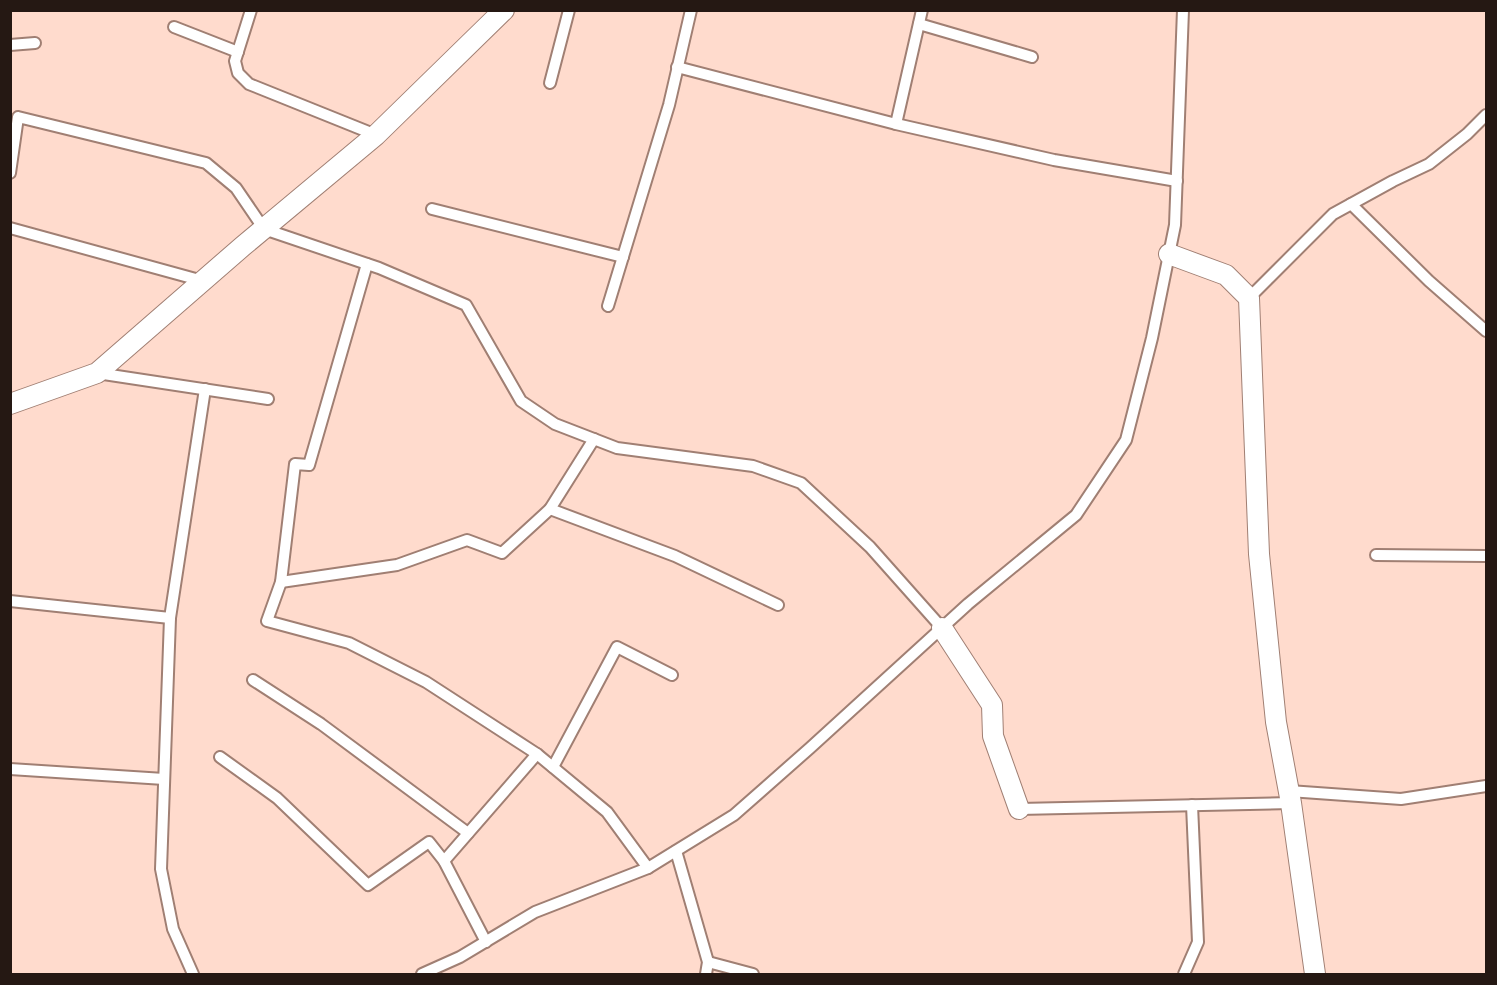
<svg xmlns="http://www.w3.org/2000/svg" width="1497" height="985" font-family="'PT Sans',sans-serif">
  <rect width="100%" height="100%" fill="#ffdbcd"/>
  <g fill="none" stroke-linecap="round" stroke-linejoin="round">
    <defs>
      <g id="lane">
        <path d="M251,10L235,61L238,73L249,84L376,135"/>
        <path d="M919,24L1032,57"/>
        <path d="M174,27L238,52"/>
        <path d="M10,45L35,43"/>
        <path d="M677,67L896,124L1054,160L1177,181"/>
        <path d="M550,83L569,10"/>
        <path d="M896,124L922,10"/>
        <path d="M10,173L18,117L206,163L236,188L264,229L379,268L466,305L521,401L555,424L617,448L753,466L801,483L870,547L942,628"/>
        <path d="M1351,204L1429,281L1486,331"/>
        <path d="M432,209L623,257"/>
        <path d="M10,228L203,281"/>
        <path d="M367,264L309,465L295,464L281,582L267,621L349,643L426,682L537,754L607,812L648,868"/>
        <path d="M1249,298L1333,214L1393,181L1429,164L1467,134L1486,115"/>
        <path d="M608,306L669,105L691,10"/>
        <path d="M97,373L268,399"/>
        <path d="M550,509L675,556L778,605"/>
        <path d="M1376,555L1486,556"/>
        <path d="M281,582L397,565L467,540L502,553L550,509L594,439"/>
        <path d="M10,601L170,618"/>
        <path d="M253,680L321,724L468,833"/>
        <path d="M220,757L277,798L368,885L429,842L444,861L486,942"/>
        <path d="M553,767L617,647L672,675"/>
        <path d="M10,769L164,779"/>
        <path d="M1289,791L1401,799L1486,786"/>
        <path d="M1019,809L1291,803"/>
        <path d="M676,851L708,962L706,974"/>
        <path d="M444,861L537,754"/>
        <path d="M708,962L753,974"/>
        <path d="M193,974L173,929L161,869L170,618L205,389"/>
        <path d="M422,974L460,957L535,912L648,868L734,815L810,748L968,604L1076,515L1126,440L1152,338L1175,225L1183,10"/>
        <path d="M1184,974L1198,942L1192,805"/>
      </g>
      <g id="street">
        <path d="M1169,254L1226,275L1249,298L1259,554L1276,722L1291,803L1315,974"/>
        <path d="M10,404L97,373L243,246L376,135L504,10"/>
        <path d="M942,628L992,705L993,736L1019,809"/>
      </g>
    </defs>
    <!-- lane casing -->
    <use href="#lane" stroke="#a07f73" stroke-width="14"/>
    <!-- street casing -->
    <use href="#street" stroke="#a07f73" stroke-width="22"/>
    <!-- lane -->
    <use href="#lane" stroke="#fff" stroke-width="10"/>
    <!-- street -->
    <use href="#street" stroke="#fff" stroke-width="20"/>
  </g>
  <!-- border -->
  <rect width="1497" height="985" fill="none" stroke="#251813" stroke-width="24"/>
</svg>
